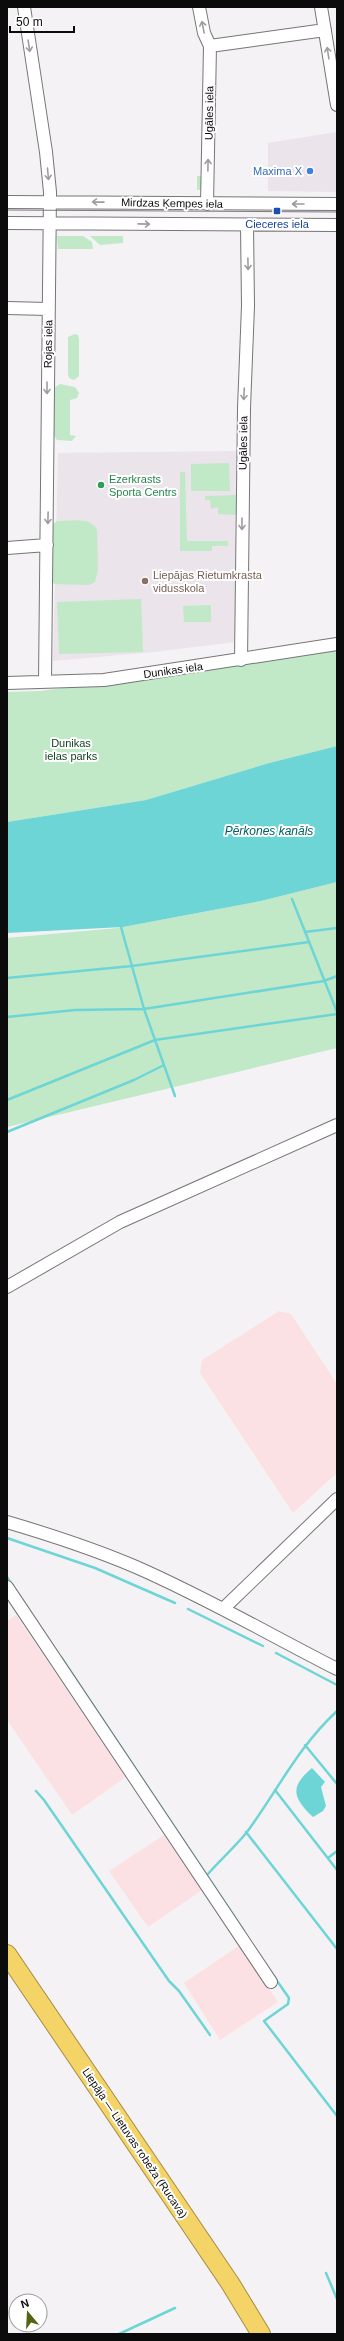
<svg xmlns="http://www.w3.org/2000/svg" width="344" height="2341" viewBox="0 0 344 2341" font-family="Arial,sans-serif">
<rect width="100%" height="100%" fill="#f4f2f4"/>
<path fill="#ebe4eb" d="M336,132L337,192L268,191V143Z
M236,451L235,642L154,652L53,661L58,453Z"/>
<path fill="#fce1e4" d="M279,1311L291,1314L337,1384V1473L293,1513L200,1373L202,1360Z
M16,1615L126,1777L72,1815L7,1720V1621Z
M164,1835L202,1890L148,1927L109,1871Z
M240,1945L278,2002L220,2040L184,1983Z"/>
<path fill="#c1e8c7" d="M197,176H202L204,190H197Z
M57,236H83L92,242L93,249H58Z
M90,236H123V243L100,245Z
M75,334L78,335L79,340V376L74,380L69,378L68,374V337Z
M60,384L75,387L79,393L77,398L70,400V435L76,436L72,441L57,440L52,433L54,388Z
M229,463L230,491H191V464Z
M180,472H185L187,541H228V546H212V551H180Z
M237,495V515L218,514V507L211,509L210,500H205V496Z
M57,521C70,521 91,516 97,530L98,570L95,582L89,585L55,584L51,582L52,525Z
M141,599L143,652L59,654L57,602Z
M211,605V622H184L183,606Z
M337,650V746L269,763L146,800L7,822V692L41,691Z
M337,882V1048L7,1127V938L118,928L261,901Z"/>
<path fill="#6ed5d7" d="M337,746V882L261,901L123,927L7,933V822L146,800L269,763Z
M312,1768L325,1782L321,1787L326,1806L323,1811L313,1817C293,1798 289,1787 312,1768Z"/>
<g fill="none" stroke-linecap="round" stroke-linejoin="round">
<path stroke="#6ed5d7" stroke-width="2.5" d="M292,899L337,1012
M121,927L144,1009L175,1096
M305,932L337,928
M7,978L132,966L309,942
M7,1017L75,1010L144,1009L324,981L337,976
M7,1100L155,1040L337,1014
M7,1132L134,1080L164,1065
M7,1538L95,1568L175,1603
M7,1577L12,1585
M188,1609L263,1646
M276,1653L337,1685
M61,1657L244,1931
M305,1745L337,1784
M275,1790L337,1870
M36,1791L44,1800L169,1981L179,1991L210,2035
M246,1832L337,1949
M328,1858L337,1851
M207,1875C220,1860 235,1847 247,1832C277,1791 299,1746 337,1711
M275,1978L289,1998L288,2004L264,2021L337,2116
M326,2273L337,2299
M119,2334L175,2308"/>
<g stroke="#777577" stroke-width="14">
<path id="minor" d="M24,7L46,152L50,192L45,682
M199,7L204,33L210,46L207,204
M321,7L337,105
M210,46L325,30
M7,202L337,204
M7,223L337,225
M7,308L48,309
M7,548L47,545
M241,660L244,408L248,306L247,225
M7,683L104,680L337,644
M7,1287L120,1222L337,1125
M7,1522C51,1535 94,1549 136,1567C205,1597 270,1635 337,1669
M7,1587L271,1982
M224,1608L337,1499"/>
</g>
<g stroke="#a38e47" stroke-width="20">
<path id="highway" d="M7,1954L230,2283L261,2334"/>
</g>
<use href="#minor" stroke="#fff" stroke-width="12"/>
<use href="#highway" stroke="#f5d467" stroke-width="18"/>
<path stroke="#7c7a7c" stroke-width="1" d="M7,210L337,212"/>
</g>
<defs><path id="oneway-shaft" d="M-6 0H5M1.5-3L5.5 0L1.5 3" fill="none" stroke-width="1.6" stroke-linecap="round" stroke-linejoin="round"/></defs>
<g stroke="#9e9d9e">
<use href="#oneway-shaft" transform="translate(203 27) rotate(-101)"/>
<use href="#oneway-shaft" transform="translate(29 46) rotate(81)"/>
<use href="#oneway-shaft" transform="translate(328 53) rotate(-99)"/>
<use href="#oneway-shaft" transform="translate(208 165) rotate(-89)"/>
<use href="#oneway-shaft" transform="translate(48 174) rotate(85)"/>
<use href="#oneway-shaft" transform="translate(98 202) rotate(-179)"/>
<use href="#oneway-shaft" transform="translate(298 204) rotate(-180)"/>
<use href="#oneway-shaft" transform="translate(144 224) rotate(1)"/>
<use href="#oneway-shaft" transform="translate(248 264) rotate(89)"/>
<use href="#oneway-shaft" transform="translate(47 388) rotate(90)"/>
<use href="#oneway-shaft" transform="translate(244 394) rotate(93)"/>
<use href="#oneway-shaft" transform="translate(48 518) rotate(91)"/>
<use href="#oneway-shaft" transform="translate(242 524) rotate(90)"/>
</g>
<circle fill="#3f7fe0" stroke="#fff" stroke-width="1.5" cx="310" cy="171" r="4"/>
<rect fill="#1a4fb4" stroke="#fff" stroke-width="1.5" x="273" y="207" width="8" height="8" rx="2"/>
<circle fill="#2e9e5b" stroke="#fff" stroke-width="1.5" cx="101" cy="485" r="4"/>
<circle fill="#8d6e63" stroke="#fff" stroke-width="1.5" cx="145" cy="581" r="4"/>
<g text-anchor="middle" dominant-baseline="central" stroke-width="4" stroke-linejoin="round" paint-order="stroke">
<g font-size="11" fill="#0c0b0c" stroke="#fff">
<text transform="translate(209 113) rotate(-89)">Ugāles iela</text>
<text transform="translate(172 203) rotate(1)">Mirdzas Ķempes iela</text>
<text transform="translate(48 344) rotate(-89)">Rojas iela</text>
<text transform="translate(243 443) rotate(-89)">Ugāles iela</text>
<text transform="translate(173 670) rotate(-8)">Dunikas iela</text>
<text transform="translate(135 2143) rotate(56)">Liepāja — Lietuvas robeža (Rucava)</text>
</g>
<g font-size="11" fill="#366cbe" stroke="#fff" text-anchor="end">
<text x="302" y="171">Maxima X</text>
</g>
<g font-size="11" fill="#164399" stroke="#fff">
<text x="277" y="224">Cieceres iela</text>
</g>
<g font-size="11" fill="#27864d" stroke="#fff" text-anchor="start">
<text x="109" y="479">Ezerkrasts<tspan x="109" dy="13">Sporta Centrs</tspan></text>
</g>
<g font-size="11" fill="#785e54" stroke="#fff" text-anchor="start">
<text x="153" y="575">Liepājas Rietumkrasta<tspan x="153" dy="13">vidusskola</tspan></text>
</g>
<g font-size="11" fill="#164221" stroke="#fff">
<text x="71" y="743">Dunikas<tspan x="71" dy="13">ielas parks</tspan></text>
</g>
<g font-size="12" font-style="italic" fill="#016062" stroke="#fff">
<text x="269" y="831">Pērkones kanāls</text>
</g>
</g>
<rect width="344" height="2341" fill="none" stroke="#0c0b0c" stroke-width="16"/>
<g transform="translate(28 2313) rotate(342)"><circle r="19" fill="#ffffff" stroke="#9e9d9e"/>
<path d="M0-3L7 15L0 10L-7 15Z" fill="#526612"/>
<text y="-6" font-size="11" font-weight="bold" text-anchor="middle" fill="#0c0b0c">N</text>
</g>
<path d="M10 26v6h64v-6" fill="none" stroke="#0c0b0c" stroke-width="2"/>
<text x="16" y="26" font-size="12" fill="#0c0b0c" stroke="#ffffff" stroke-width="3" paint-order="stroke">50 m</text>
</svg>
